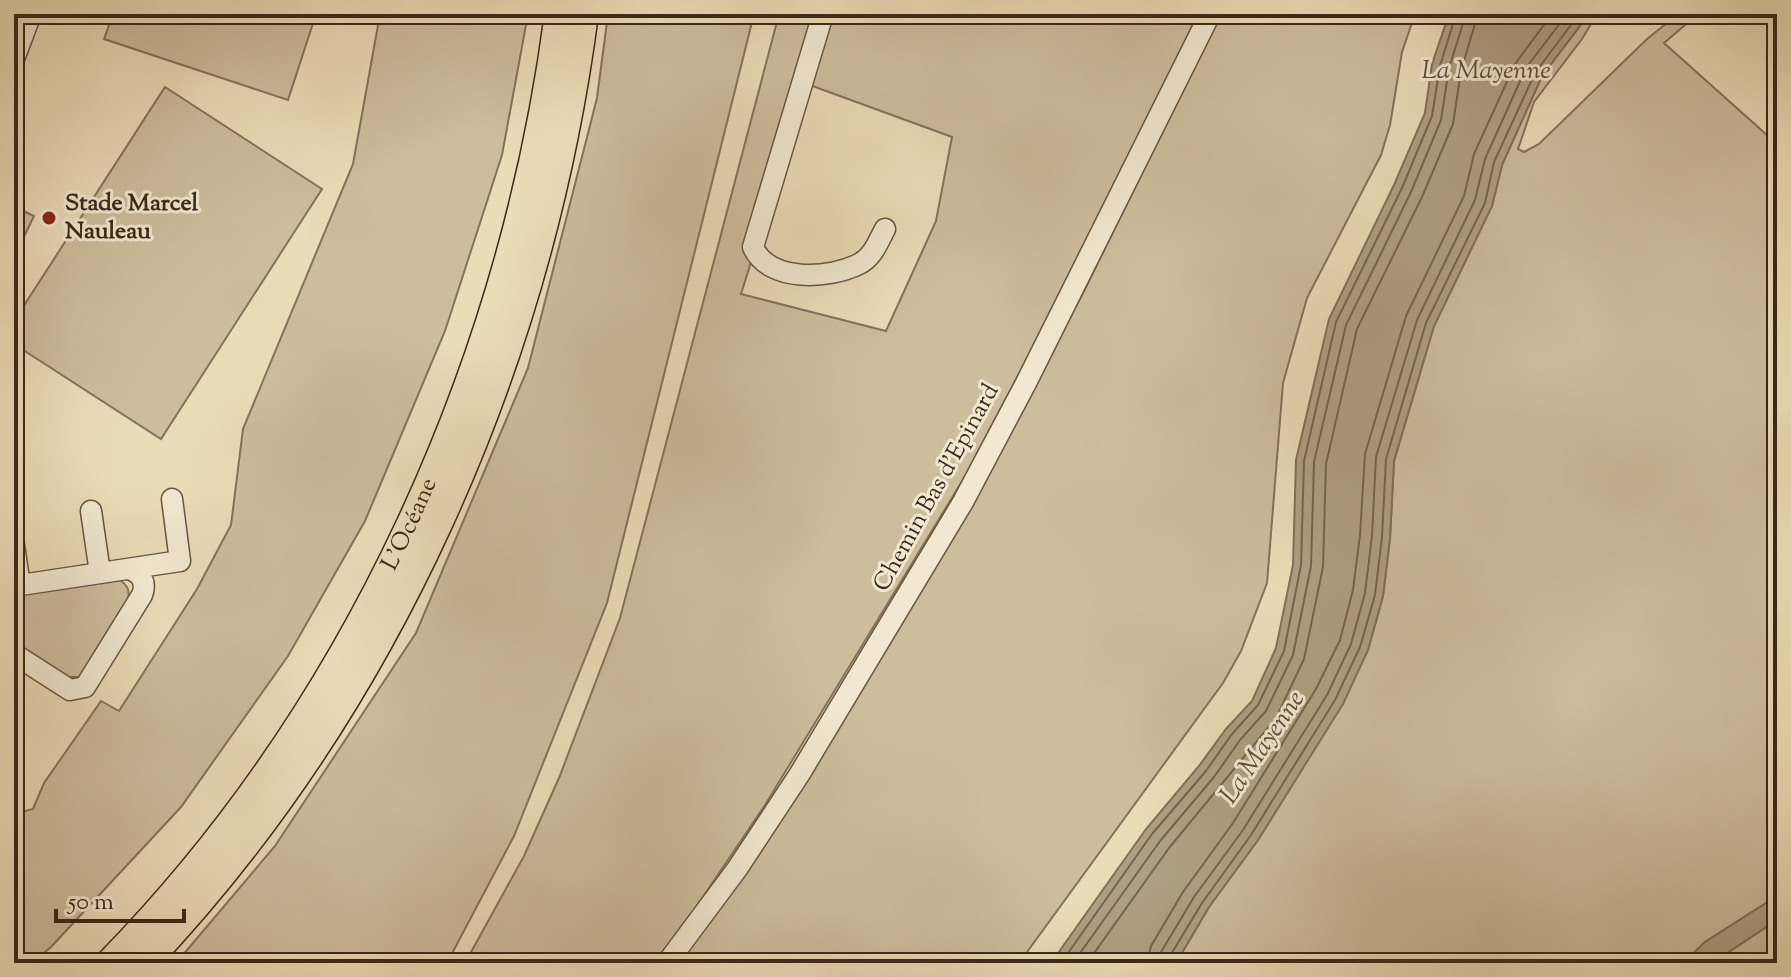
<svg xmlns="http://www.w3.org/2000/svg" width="1791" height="977" viewBox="0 0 1791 977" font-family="'Sorts Mill Goudy',serif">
<rect width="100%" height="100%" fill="#ebdcb8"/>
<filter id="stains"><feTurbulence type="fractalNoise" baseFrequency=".0025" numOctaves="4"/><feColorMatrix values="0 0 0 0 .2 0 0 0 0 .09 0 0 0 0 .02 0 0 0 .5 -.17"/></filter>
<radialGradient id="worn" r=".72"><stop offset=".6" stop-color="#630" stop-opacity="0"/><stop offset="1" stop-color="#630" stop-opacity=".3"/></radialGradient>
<path fill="#cdbd9d" stroke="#84725a" stroke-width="2" fill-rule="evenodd" d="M113,14H316L288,100L104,39Z
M380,14H528L502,155L445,331L365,521L288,656L181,807L51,947L32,963H14V814L33,809L44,783L101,701L119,711L197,589L231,525L243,429L353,164Z
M608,14H754L607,603L514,836L447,963H176L275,846L416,633L528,368L597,98Z
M779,14H1198L1137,142L978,455L765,805L688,919L654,963H465L524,856L559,778L620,618ZM807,84L952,137L936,221L886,331L741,294Z
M1220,14H1415L1402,52L1390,125L1381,155L1307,298L1283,383L1267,583L1241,651L1223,683L1019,963H674L794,794L959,528L1083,293Z
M1589,14H1597L1582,39L1534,102L1518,149L1524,152L1539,144L1647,39L1678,14H1698L1664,43L1777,144V896L1705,942L1683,963H1176L1209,907L1258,840L1342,704L1368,650L1383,596L1390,538L1394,461L1434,326L1492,206L1502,165L1542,76Z
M165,87L322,189L161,439L14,344V321Z
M17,208L34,216L19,247L14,244V214Z
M118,579C128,585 130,590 128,601L80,677H63L14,645V593Z
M1777,920V963H1712Z"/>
<path fill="#af9f82" stroke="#816f58" stroke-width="2" d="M1449,14H1589L1542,76L1502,165L1492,206L1434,326L1394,461L1390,538L1383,596L1368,650L1343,704L1258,840L1209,907L1176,963H1051L1146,829L1199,766L1226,729L1252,701L1276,648L1293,565L1296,460L1329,319L1394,185L1425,113L1432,64Z
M1777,896V920L1712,963H1683L1705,942Z"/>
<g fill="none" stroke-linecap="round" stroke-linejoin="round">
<path stroke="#75644d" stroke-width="2" d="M1061,963L1152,834L1206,771L1232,734L1258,705L1284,651L1301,565L1304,461L1336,322L1402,188L1432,116L1440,66L1456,14
M1073,963L1160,841L1214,777L1240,740L1266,711L1293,655L1311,566L1314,462L1346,325L1411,192L1441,120L1449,68L1466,14
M1087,963L1169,848L1276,718L1304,659L1323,567L1326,464L1357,329L1422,197L1453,124L1461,71L1478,14
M1147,963L1151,946L1183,892L1233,823L1316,689L1340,640L1353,590L1360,535L1365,454L1406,316L1464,196L1474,154L1515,64L1552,14
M1159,963L1161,952L1194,897L1243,830L1327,695L1351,644L1365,593L1372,536L1376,457L1417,320L1475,200L1485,159L1526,68L1567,14
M1169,963L1170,956L1202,903L1251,835L1335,700L1360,647L1375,595L1382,537L1386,459L1426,323L1485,203L1494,162L1535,73L1579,14"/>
<g stroke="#675540" stroke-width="23">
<path id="minor" d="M823,14L753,247C769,283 829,279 859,264C873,257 878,242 885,229
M14,59L31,14
M91,511L100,573
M14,545L20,586
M14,586L180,561L172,499
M14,654L70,690L85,687L142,595C147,582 141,573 129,569
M667,963L737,869L799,775L963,502L1027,381L1210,14"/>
</g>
<g stroke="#3b2818" stroke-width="31">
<g id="highway">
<path id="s1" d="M110,963C359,708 513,365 559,14"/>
<path d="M144,963C388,705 538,364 584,14"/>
</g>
</g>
<use href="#minor" stroke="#f2e8d1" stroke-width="20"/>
<use href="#highway" stroke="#ebdcb8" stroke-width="28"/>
</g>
<circle fill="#8f2418" stroke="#f2e8d1" stroke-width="3" cx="49" cy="218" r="8"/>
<g text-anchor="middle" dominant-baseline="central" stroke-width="6" stroke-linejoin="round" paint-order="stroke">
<g font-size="24" font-weight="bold" fill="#3b2818" stroke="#f2e8d1" text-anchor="start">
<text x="65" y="204">Stade Marcel<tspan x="65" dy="28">Nauleau</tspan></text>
</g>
<g font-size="24" fill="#3b2818" stroke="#f2e8d1">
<text transform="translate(937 488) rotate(-61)">Chemin Bas d'Epinard</text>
<text stroke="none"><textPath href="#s1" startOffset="534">L’Océane</textPath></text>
</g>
<g font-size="26" font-style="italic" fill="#5e4c38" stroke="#f2e8d1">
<text x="1486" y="71">La Mayenne</text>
<text transform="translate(1263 748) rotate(-56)">La Mayenne</text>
</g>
</g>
<rect width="1791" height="977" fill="none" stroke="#ebdcb8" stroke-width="48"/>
<rect x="16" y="16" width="1759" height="945" fill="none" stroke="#3b2818" stroke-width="4"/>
<rect x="24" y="24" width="1743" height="929" fill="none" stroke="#3b2818" stroke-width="2"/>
<path d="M56 909v12h128v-12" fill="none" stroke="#3b2818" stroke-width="4"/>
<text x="68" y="909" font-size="24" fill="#3b2818" stroke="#f2e8d1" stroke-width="6" paint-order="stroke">50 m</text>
<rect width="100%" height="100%" filter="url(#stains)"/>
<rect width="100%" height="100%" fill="url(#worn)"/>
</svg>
